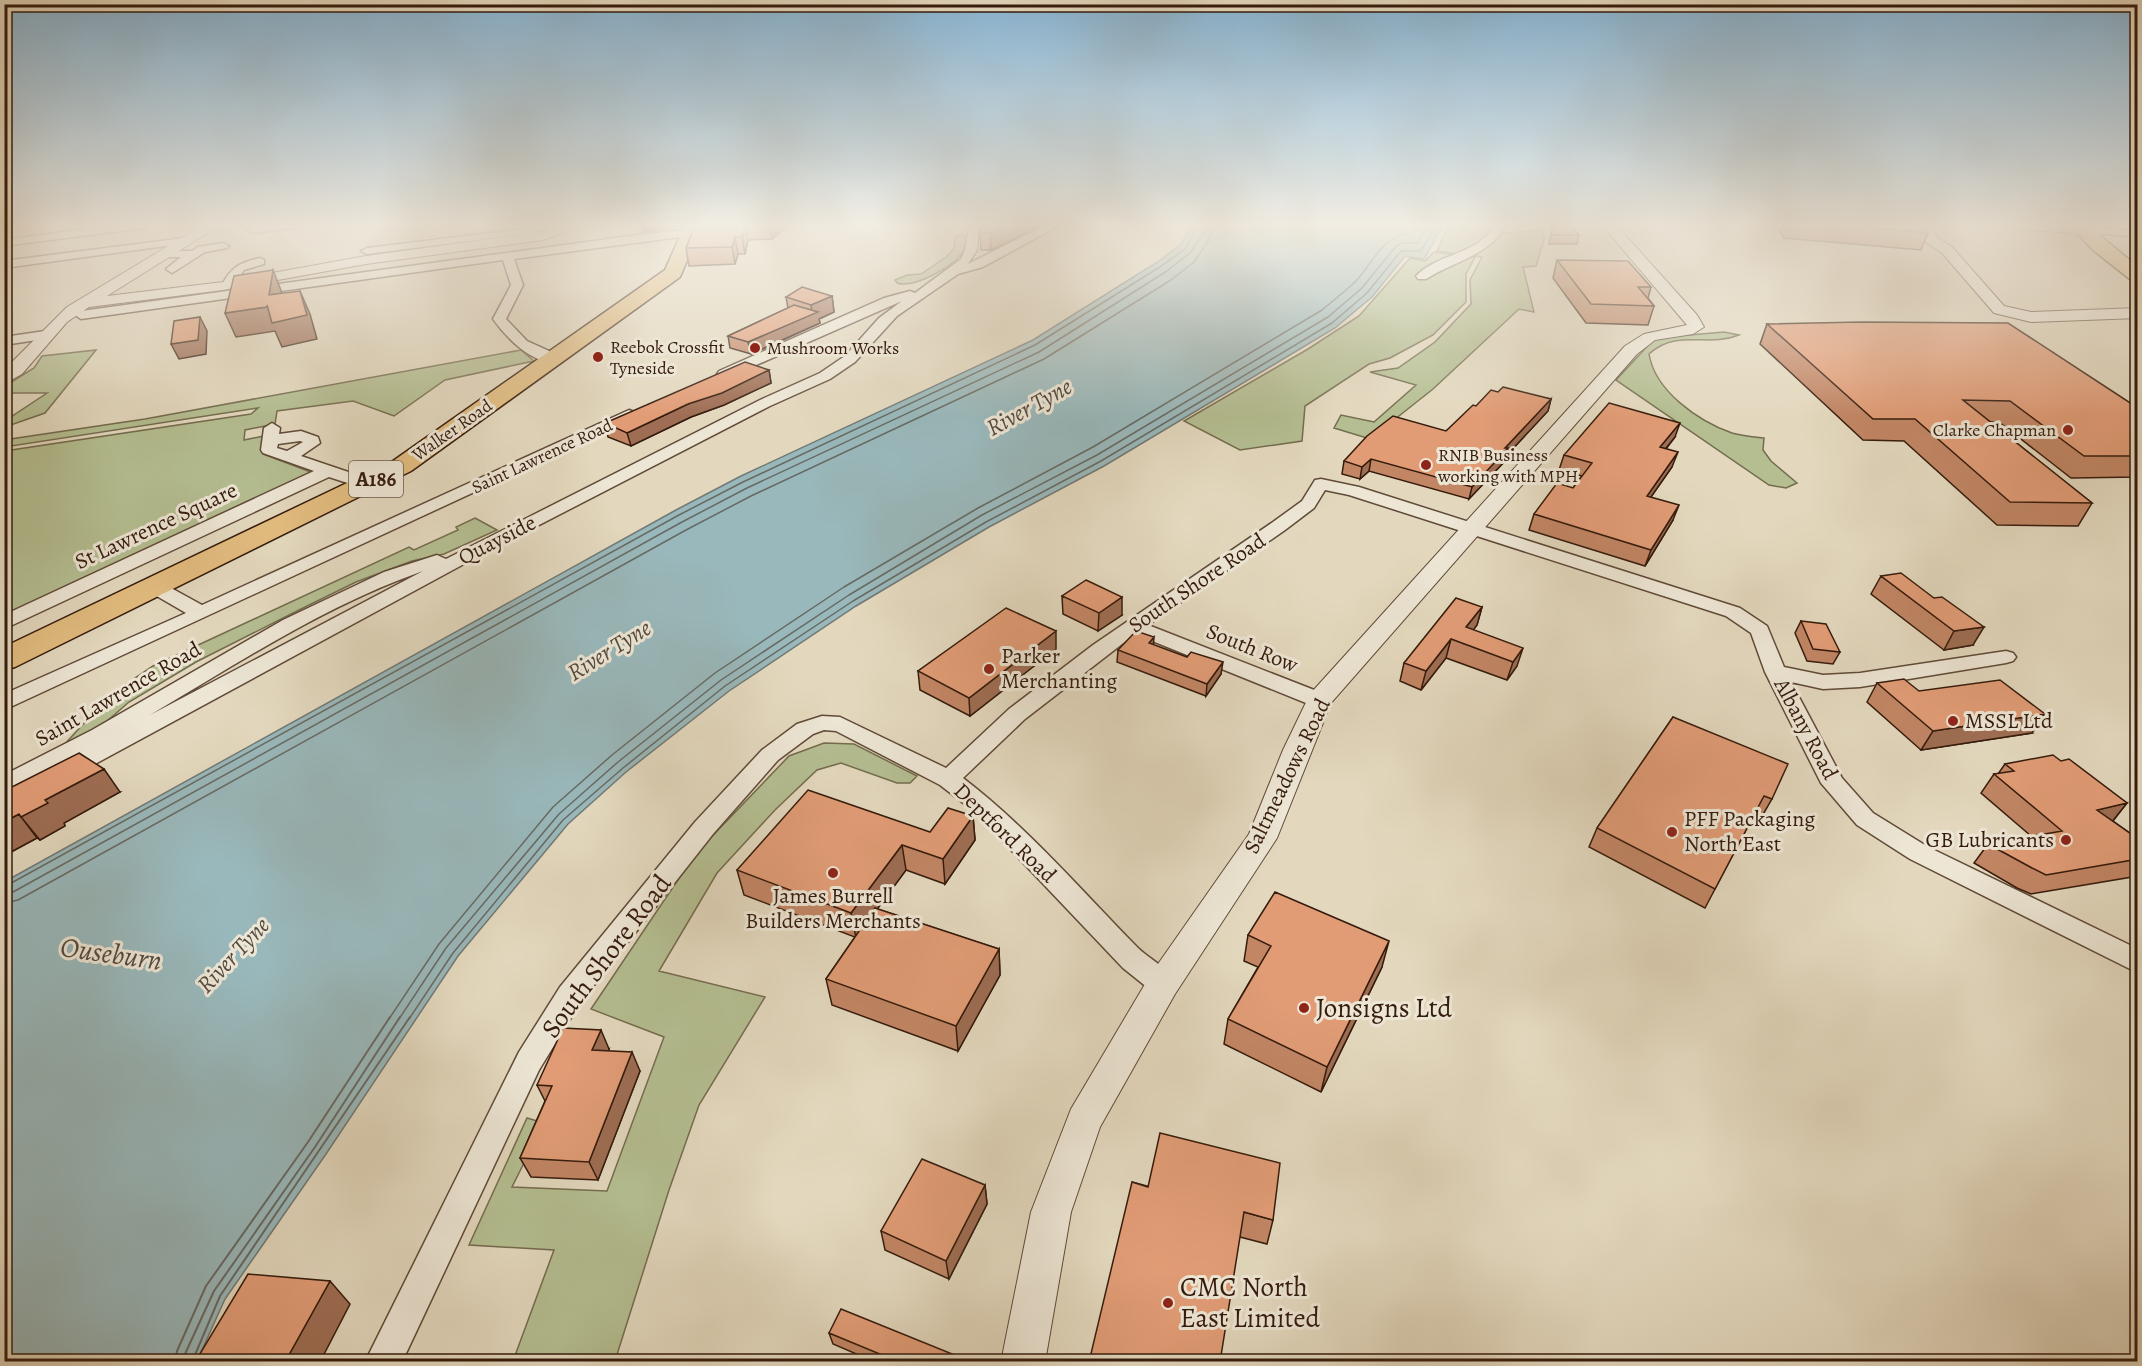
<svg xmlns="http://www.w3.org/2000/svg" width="2142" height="1366" viewBox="0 0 2142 1366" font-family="Alegreya,serif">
<rect width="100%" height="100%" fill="#e3d8be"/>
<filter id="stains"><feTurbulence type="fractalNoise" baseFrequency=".00333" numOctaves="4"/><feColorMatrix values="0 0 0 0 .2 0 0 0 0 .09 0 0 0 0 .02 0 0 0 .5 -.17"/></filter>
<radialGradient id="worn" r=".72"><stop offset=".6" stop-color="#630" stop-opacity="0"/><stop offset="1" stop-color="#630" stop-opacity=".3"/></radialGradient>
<path fill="#b4be91" stroke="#746c4e" stroke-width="1.5" d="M1449,225H1491V236L1458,254L1437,251Z
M1543,230L1544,240L1536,266L1523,267L1534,312L1519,309L1433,389L1370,439L1334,428L1341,415L1374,422L1416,385L1370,372L1398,368L1435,342L1471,304L1470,280L1482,257L1470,255L1505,233Z
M959,235L967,236C966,240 966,246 964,250C956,266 913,289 897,283L895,280L907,275L921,274L946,257L954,249L955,237Z
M1434,252L1475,257L1466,274V302L1433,335L1390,358L1369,364L1305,406L1302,441L1240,450L1184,421L1308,349L1359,316L1410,258L1425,261Z
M1724,332L1739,335C1707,348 1678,328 1649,354C1655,391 1698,421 1732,433C1742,436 1754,437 1764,438L1763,450L1771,461L1797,483L1786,488L1769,485L1616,380L1655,338Z
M96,350L45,413L5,427V421L47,393H5V386L34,368L42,356Z
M521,350L534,361L445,380L394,416L353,401L277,411L275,424L245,430L244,440L264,436L263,454L316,474L5,619V451L251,414L258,408L5,447L4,440L145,419Z
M475,518L497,530L444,554L412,561L356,582L299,610L196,662L129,702L99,728L62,747L111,694L153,666L409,547L414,550L458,530L456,527Z
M824,743L854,744L917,776L910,783H897L841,763L817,770L775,810L717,873L659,971L765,997L699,1105L669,1190L615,1361H513L554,1250L469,1245L527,1118L544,1123L512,1187L607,1191L664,1037L591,1009L696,853L789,756Z"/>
<path fill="#99b8bb" stroke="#717975" stroke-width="1.5" d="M1192,225H1443L1424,259L1405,256L1372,297L1335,328L1104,466L989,527L856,606L729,691L626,772L568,824L458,956L326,1154L225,1299L197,1361H5L4,882L676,510L741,476L1033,340L1159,261L1181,244Z"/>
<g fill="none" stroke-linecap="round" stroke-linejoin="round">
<path stroke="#676a64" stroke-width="1.5" d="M4,887L679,515L743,482L1035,345L1163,265L1186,248L1197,225
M4,894L13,892L682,522L747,488L1039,352L1167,271L1191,252L1203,234L1204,225
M4,903L18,900L686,530L751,496L1044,359L1171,280L1194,262L1210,238L1213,225
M389,1019L439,944L553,807L612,755L715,673L844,587L978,508L1093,447L1322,310C1333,301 1344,292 1354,283C1374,263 1381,235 1412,233L1417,225
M399,1019L446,948L559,814L618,762L721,680L849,595L982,515L1097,455L1328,317L1362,288L1396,246L1403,243H1417L1427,225
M409,1019L453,953L563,820L623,768L725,686L853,601L986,522L1101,461L1332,323L1367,293L1401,251H1421L1436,225"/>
<path stroke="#676a64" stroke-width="2" d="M175,1362L177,1351L206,1286L308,1142L390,1017
M184,1362L185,1354L214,1291L315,1147L400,1017
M192,1362L220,1296L410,1017"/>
<g stroke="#604a38" stroke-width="3">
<path id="minor" d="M4,225H15L4,229Z
M115,225H148L143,228L4,246V240Z
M264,225H298L293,228L253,233L247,230Z
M969,225H979L977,250L968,264L1046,225H1060L983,267L958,274L897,316L855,362L830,379L770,406L475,558L71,777L63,779L55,777L52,769L4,793V775L92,730L283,620L384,572L437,555L446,559L760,400L820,373L845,356L879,318L902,301L729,377L724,378L717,374L719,371L884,298L910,291L915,293L961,259L965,250ZM423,571L150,715C238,663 326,605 423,571Z
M1495,225H1506C1489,256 1454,261 1426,279H1418L1416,276C1438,253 1478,255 1495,225Z
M530,228L536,231L534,233L367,254L361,251L367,248Z
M2100,228L2138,231V237L2096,233L2094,231Z
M691,230L695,231V235L514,259L523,285L506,319L527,341L558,355L560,358L558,361C534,367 505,336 493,319L511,285L503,260L81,319L75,315L81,311L652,233Z
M184,238L188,239V243L4,268V261Z
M223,243L229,246L227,248L205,252L172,273L166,269L181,257H164L158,254L164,251H192L198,247Z
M260,258L264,260V264L244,270L232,288H224L222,285C231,267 241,262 260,258Z
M45,331L50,332L52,335L50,338L4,345V337Z
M629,410L634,412L637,415L634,418L4,710V694L186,613L148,591L146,587L148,583H162L202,605Z
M272,423L280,428L279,434L301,431L318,437L320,443L301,456L372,480L374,484L366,489L329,477L4,629V615L314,471L263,453L261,450L264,428ZM300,441L303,442L287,451L277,448L278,444Z
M1321,479L1359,487L1740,608L1767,626L1784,667L1823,675L1860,673L2006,651L2013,653L2016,657L2013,661L2006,663L1860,687L1823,689L1791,682L1842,778L1873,813L1928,847L2138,949V973L1910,859L1857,825L1821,783L1765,672L1751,633L1726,616L1349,495L1325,490L1314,508L1285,530L1148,625L1327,695L1330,700L1327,705L1319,707L1311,705L1135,634L1025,719L963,778C1027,827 1081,890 1137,947C1150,960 1169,968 1177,984L1173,992L1163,995L1153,992L1123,968L975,812L940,785L836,731L824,730L813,734L778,760L713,834L580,1003L539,1070L402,1362H365L519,1052L560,987L695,822L762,750L797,724L822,716L840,717L946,768L1009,709L1093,645L1273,522L1302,501L1315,480Z"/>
</g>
<g stroke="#604a38" stroke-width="2">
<path id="tertiary" d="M203,225H220L107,296L223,282L366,256L542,232L564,225H586L543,240L366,264L223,290L89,307L67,322L22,374L4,384V370L67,307Z
M1602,225H1616L1697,315L1704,327L1693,334L1655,340L1637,354L1331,703L1277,838L1175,994L1100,1127L1071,1212L1045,1362H1001L1031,1212L1071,1109L1151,974L1249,834L1283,750L1310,694L1625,346L1644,334L1687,325Z
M1916,225H1929L1937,237L1952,247L2004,306L2031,312L2138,308V318L2031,322L1994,313L1942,253L1927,243Z
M2008,225C2025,225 2097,222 2107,231L2100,235L2014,229Z"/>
</g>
<g stroke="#351b0c" stroke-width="3">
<path id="primary" d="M685,225H702L680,277L411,471L15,667L4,670V647L393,461L665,270Z"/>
</g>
<g stroke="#351b0c" stroke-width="3">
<path id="trunk" d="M2069,225H2087L2138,267V282L2131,280L2093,250Z"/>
</g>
<use href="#minor" fill="#ede6d5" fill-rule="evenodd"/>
<use href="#tertiary" fill="#ede6d5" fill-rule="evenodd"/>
<use href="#primary" fill="#e2bc7f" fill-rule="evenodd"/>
<use href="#trunk" fill="#e2bc7f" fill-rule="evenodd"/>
</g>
<path fill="#c28665" stroke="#351b0c" stroke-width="1.5" d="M695,225H789V228H784L772,239L748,240L745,254H738L735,264L689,266L686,248Z
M1043,225L991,250H981L980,233Z
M1553,225H1570L1579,235L1577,244H1549Z
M1776,225H1922L1928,233L1921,250L1784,238Z
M1557,260L1651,287L1648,298L1654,306L1648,325L1586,323L1553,278Z
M832,296L834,312L819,319L820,323L751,354L730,348L728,336L788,308L786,297Z
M1767,324L2138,408V477L2071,478L1999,422H1990L2092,503L2078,526L1997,525L1904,441L1863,440L1760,344Z
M769,370L771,383L724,405L691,417L631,446L608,437L605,423Z
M1498,392L1551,399L1548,411L1507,455L1505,461L1469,499L1369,471L1360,479L1342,474L1344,461L1446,431L1476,406Z
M1675,437L1666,449L1672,467L1651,497L1673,520L1645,566L1529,530L1534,514L1573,488L1582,476L1559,470L1564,455Z
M1881,576L1973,645L1944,650L1871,594Z
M1062,596L1122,615L1098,631L1063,614Z
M1482,607L1477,625L1473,630L1517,666L1507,680L1446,658L1421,690L1400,681L1404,663Z
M1801,621L1840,652L1833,664L1807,661L1795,633Z
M1153,645L1221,674L1206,696L1117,662L1118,650Z
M1056,649L970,716L920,690L918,671Z
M1877,683L1919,691L2032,733L1921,750L1867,702Z
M1673,717L1772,799L1761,818L1754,815L1705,908L1589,847L1597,828Z
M2061,761L2127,803L2113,821L2138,839V876L2031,894L2017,888L1974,863L1988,844L2031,836L1981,793L1994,774H1998L2005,764Z
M4,791L120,792L64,823L65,826L40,840L37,838L11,852L4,846Z
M973,816L975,840L945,884L906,870L877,909L999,949L1000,975L958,1051L832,1005L826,979L855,937L744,895L737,870L930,832Z
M1248,935L1382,967L1321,1092L1224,1044L1228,1019L1258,967L1244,961Z
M609,1049L608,1051L640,1071L598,1180L531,1177L520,1158L545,1101L537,1085Z
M1132,1182L1273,1220L1267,1244L1240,1237Z
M985,1185L987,1204L949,1279L885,1250L881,1231Z
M829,1333L958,1362H875L833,1344Z"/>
<path fill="#9e6d53" stroke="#351b0c" stroke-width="1.5" d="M641,225H684L643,232Z
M745,225H746L748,240L745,254L742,237Z
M769,225H783L784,228L772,239Z
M1006,225H1043L991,250L990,233Z
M735,237L738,254L735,264L732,247Z
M273,270L282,293L269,295Z
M300,291L310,314L317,339L282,347L275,331L236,337L225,313L267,307Z
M832,296L834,312L819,319L820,323L751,354L748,342L812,314L811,305Z
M200,317L207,331L206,354L179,359L171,344Z
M769,370L771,383L724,405L691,417L631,446L627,433L688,404Z
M1551,399L1548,411L1507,455L1505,461L1469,499L1472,487L1505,448Z
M1680,423L1675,437L1655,462L1660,447Z
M1678,452L1672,467L1641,511L1647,496Z
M1371,459L1369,471L1360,479L1362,467Z
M1679,505L1673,520L1645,566L1651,550Z
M1122,597V615L1098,631L1099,613Z
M1482,607L1477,625L1463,644L1466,627Z
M1984,627L1973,645L1944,650L1954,631Z
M1056,631V649L970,716L969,698Z
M1154,637L1153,650L1149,643Z
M1451,639L1446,658L1421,690L1426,671Z
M1523,648L1517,666L1507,680L1513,662Z
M1223,662L1221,674L1206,696L1207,684Z
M2045,714L2032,733L1921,750L1933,731Z
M104,769L120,792L64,823L65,826L40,840L21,817L45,800Z
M2127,803L2111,823L2097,810Z
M19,814L37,838L11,852L4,844V822Z
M973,816L975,840L945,884L943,859Z
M902,845L906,870L856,938L851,913Z
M1389,941L1382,967L1321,1092L1327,1067Z
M999,949L1000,975L958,1051L956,1026Z
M601,1030L609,1049L600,1069L592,1050Z
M632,1052L640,1071L598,1180L589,1162Z
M985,1185L987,1204L949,1279L946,1261Z
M330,1281L350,1304L320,1362H285Z"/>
<path fill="#e19c76" stroke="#351b0c" stroke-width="1.5" d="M695,225H745L742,237H735L732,247L686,248Z
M981,225H1006L990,233H980Z
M1553,225H1570L1579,235H1551Z
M1845,225H1922L1928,233Z
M1557,260L1628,261L1651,287H1638L1654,306L1591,304Z
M273,270L269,295L300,291L307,315L272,323L267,305V307L225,313L234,276Z
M802,287L832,296L811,305L786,297Z
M794,305L818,312L748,342L728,336Z
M200,317L198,340L171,344L174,321Z
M1861,322L2008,323L2138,408V456H2084L2010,401L1963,400L2092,503L2010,502L1915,419H1873L1767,324Z
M745,362L769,370L722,393L688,404L627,433L605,423Z
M1503,387L1551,399L1505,448H1508L1472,487L1371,459L1362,467L1344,461L1367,436L1393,416L1446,431L1473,405L1476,406L1491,390L1498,392Z
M1609,403L1680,423L1660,447L1678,452L1647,496L1679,505L1651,550L1534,514L1557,483L1573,488L1592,463L1564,455Z
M1901,573L1934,598L1942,597L1984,627L1954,631L1881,576Z
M1086,580L1122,597L1099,613L1062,596Z
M1456,598L1482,607L1466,627L1523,648L1513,662L1451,639L1426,671L1404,663Z
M1006,608L1056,631L969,698L918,671Z
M1801,621L1826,624L1840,652L1813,649Z
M1136,631L1154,637L1149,643L1187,657L1191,652L1223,662L1207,684L1118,650Z
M1904,679L1919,691L2000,680L2045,714L1933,731L1877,683Z
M1673,717L1788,764L1772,799L1764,796L1715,889L1597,828Z
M79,753L104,769L45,800L48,803L21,817L19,814L4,822V791Z
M2053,755L2061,761L2069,759L2127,803L2097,810L2138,839V859L2046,875L2032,868L1988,844L2062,831L1994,774L2014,771L2005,764Z
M808,790L930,832L948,808L973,816L943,859L902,845L851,913L737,870Z
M1275,892L1389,941L1327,1067L1228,1019L1271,946L1248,935Z
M875,908L999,949L956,1026L826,979Z
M563,1028L601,1030L592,1050L632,1052L589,1162L520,1158L552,1086L537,1085Z
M1160,1133L1280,1163L1273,1220L1244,1212L1220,1362H1089L1132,1182L1148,1187Z
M922,1159L985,1185L946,1261L881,1231Z
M248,1274L330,1281L285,1362H195Z
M841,1309L957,1356L955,1362H899L829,1333Z"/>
<linearGradient id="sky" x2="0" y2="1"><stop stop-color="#88b6d6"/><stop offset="0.54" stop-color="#f2ede2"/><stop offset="1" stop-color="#f2ede2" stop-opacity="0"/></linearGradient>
<rect width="2142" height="417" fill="url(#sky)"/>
<g fill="#8f2418" stroke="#ede6d5" stroke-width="2">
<circle cx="755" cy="348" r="6"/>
<circle cx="598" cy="357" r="6"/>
<circle cx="2068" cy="430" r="6"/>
<circle cx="1426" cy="465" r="6"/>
<circle cx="989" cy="669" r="6"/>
<circle cx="1953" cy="721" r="6"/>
<circle cx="1672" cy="832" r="6"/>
<circle cx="2066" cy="840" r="6"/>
<circle cx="833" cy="873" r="6"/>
<circle cx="1304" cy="1008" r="6"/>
<circle cx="1168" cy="1303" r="6"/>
</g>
<g text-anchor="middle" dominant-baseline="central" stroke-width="6" stroke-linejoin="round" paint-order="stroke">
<g font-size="18" fill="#351b0c" stroke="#ede6d5" text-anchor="start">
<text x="610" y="347">Reebok Crossfit<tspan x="610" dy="21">Tyneside</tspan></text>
<text x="767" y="348">Mushroom Works</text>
<text x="2056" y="430" text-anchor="end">Clarke Chapman</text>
<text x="1438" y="455">RNIB Business<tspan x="1438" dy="21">working with MPH</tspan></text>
</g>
<g font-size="18" fill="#351b0c" stroke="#ede6d5">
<text transform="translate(452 430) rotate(-35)">Walker Road</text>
<text transform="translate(542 456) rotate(-25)">Saint Lawrence Road</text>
</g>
<rect fill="#ede6d5" stroke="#6c5848" stroke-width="1.5" x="349" y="461" width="54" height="36" rx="4.5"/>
<g font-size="21" font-weight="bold" fill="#351b0c">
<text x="376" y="479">A186</text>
</g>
<g font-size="22" fill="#351b0c" stroke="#ede6d5">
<text transform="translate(156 526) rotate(-25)">St Lawrence Square</text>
<text transform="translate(497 540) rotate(-27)">Quayside</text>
<text transform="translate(1197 583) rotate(-34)">South Shore Road</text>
<text transform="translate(1252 648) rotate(22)">South Row</text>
<text transform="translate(118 694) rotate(-30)">Saint Lawrence Road</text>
<text transform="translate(1806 729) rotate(62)">Albany Road</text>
<text transform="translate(1287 776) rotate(-64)">Saltmeadows Road</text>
<text transform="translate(1005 833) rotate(44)">Deptford Road</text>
</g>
<g font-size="22" fill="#351b0c" stroke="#ede6d5" text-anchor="start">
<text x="1001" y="656">Parker<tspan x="1001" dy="25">Merchanting</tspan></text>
<text x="1965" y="721">MSSL Ltd</text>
<text x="1684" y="819">PFF Packaging<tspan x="1684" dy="25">North East</tspan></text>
<text x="2054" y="840" text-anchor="end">GB Lubricants</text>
<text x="833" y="896" text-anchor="middle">James Burrell<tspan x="833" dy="25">Builders Merchants</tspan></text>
</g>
<g font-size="24" font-style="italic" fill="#534a41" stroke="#ede6d5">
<text transform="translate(1029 407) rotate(-29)">River Tyne</text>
<text transform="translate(609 650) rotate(-32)">River Tyne</text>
<text transform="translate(233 955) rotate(-47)">River Tyne</text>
</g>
<g font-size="27" fill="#351b0c" stroke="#ede6d5">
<text transform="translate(606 956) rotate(-53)">South Shore Road</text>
</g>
<g font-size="27" fill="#351b0c" stroke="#ede6d5" text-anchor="start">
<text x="1316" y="1008">Jonsigns Ltd</text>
<text x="1180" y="1287">CMC North<tspan x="1180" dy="31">East Limited</tspan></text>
</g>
<g font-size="28" font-style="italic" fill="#534a41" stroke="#ede6d5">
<text transform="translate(111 954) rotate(8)">Ouseburn</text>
</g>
</g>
<rect width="2142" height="1366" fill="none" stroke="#e3d8be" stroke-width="24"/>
<rect x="6" y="6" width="2130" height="1354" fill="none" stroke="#351b0c" stroke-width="3"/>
<rect x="12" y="12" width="2118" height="1342" fill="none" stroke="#351b0c" stroke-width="1.5"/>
<rect width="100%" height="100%" filter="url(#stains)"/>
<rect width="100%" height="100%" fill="url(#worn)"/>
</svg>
